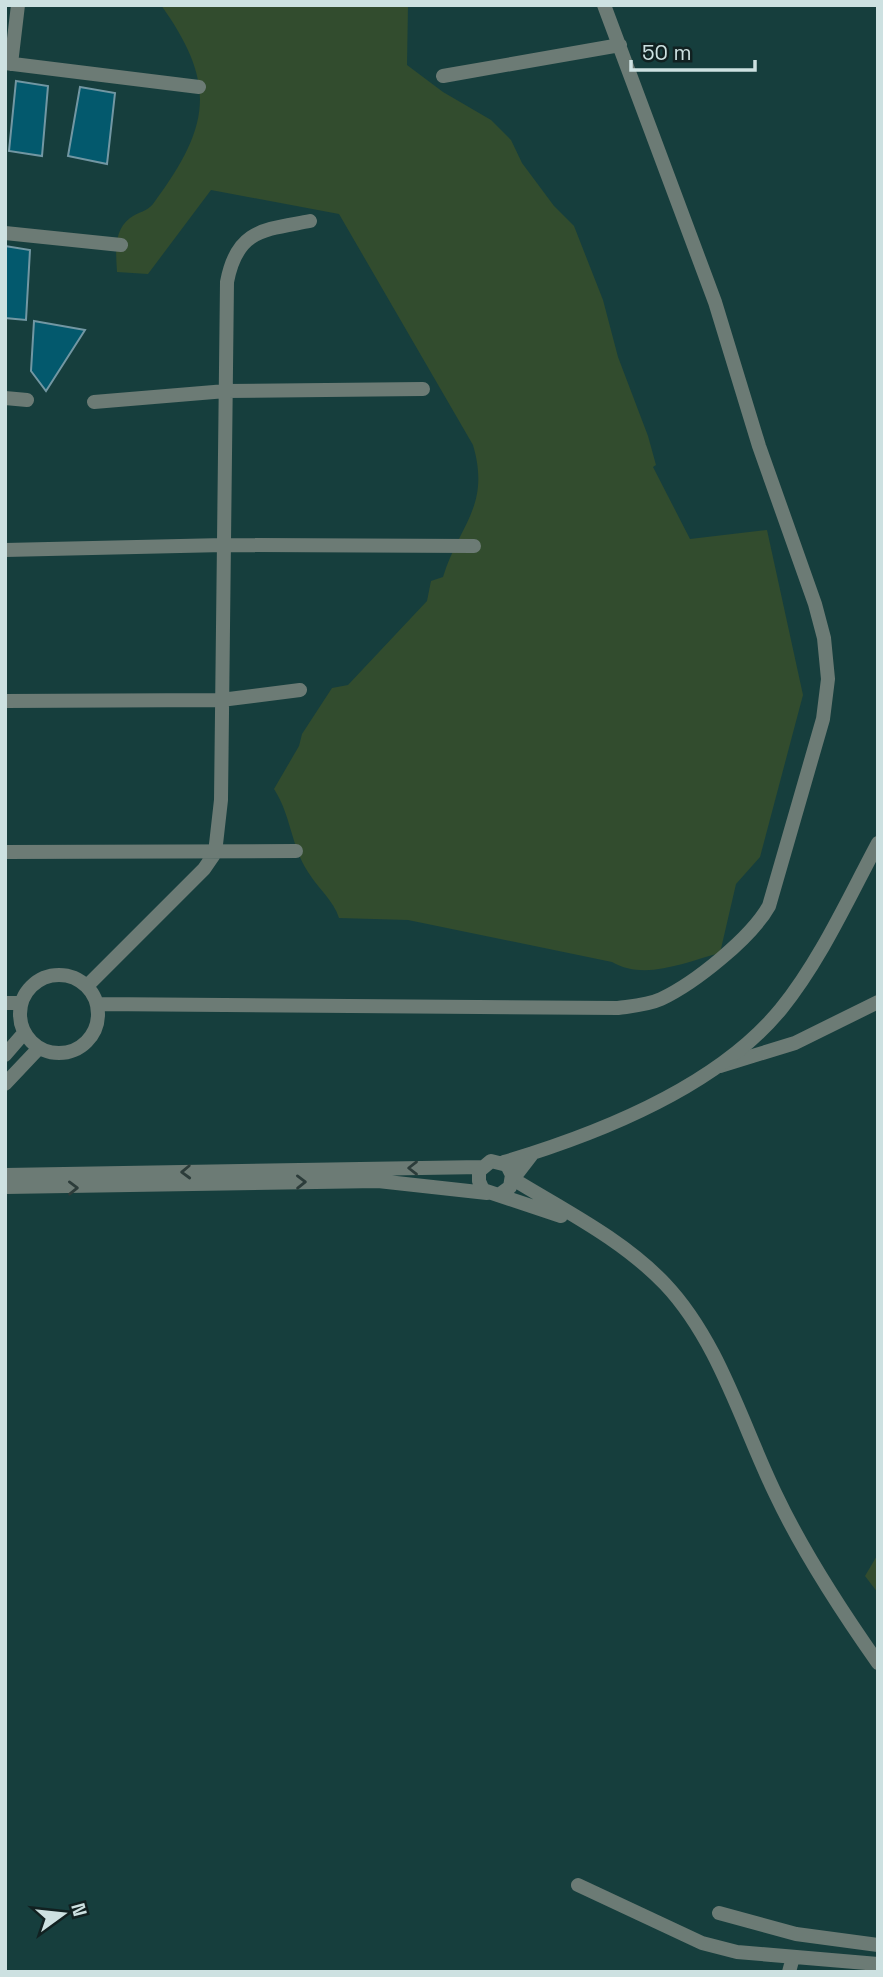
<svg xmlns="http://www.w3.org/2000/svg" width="883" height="1977" viewBox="0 0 883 1977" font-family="'Space Grotesk',sans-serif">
<rect width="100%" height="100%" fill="#163e3d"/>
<path fill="#324c2e" d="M161,5H408L407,65L443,92L491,120L511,140L522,163L554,206L574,226L603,300L618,357L648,436L656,465L653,467L690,539L767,530L803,695L760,857L736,884L720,953C685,962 645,981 612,962L408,920L339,918C334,901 317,887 308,872C291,846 291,815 274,789L299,746L302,734L332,688L348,685L427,601L431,581L443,577C459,525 491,506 473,445L339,214L211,190L148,274L117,272C116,253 113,231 130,218C138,212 148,211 153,204C210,127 218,85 161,5Z
M878,1554V1593L865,1576Z"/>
<path fill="#03596d" stroke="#7297a3" stroke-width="2" d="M16,81L48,86L42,156L9,151Z
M80,87L115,93L107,164L68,156Z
M5,246L30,250L26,320L5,318Z
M34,321L85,330L46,391L31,371Z"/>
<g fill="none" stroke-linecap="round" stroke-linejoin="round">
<path stroke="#6c7b75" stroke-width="14" d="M5,63L199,87
M11,64L18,5
M443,76L620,45
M5,233L121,245
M5,398L27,400
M94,402L226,391L423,389
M5,550L224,545L474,546
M5,701L221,700L300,690
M5,852L296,851
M20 1014a39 39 0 1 1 78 0a39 39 0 1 1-78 0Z
M87,986L204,869L215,853L221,800L227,282C237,229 264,230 310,221
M5,1003H21
M97,1004L618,1008C632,1006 648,1005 661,999C695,983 751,938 769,906L823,719L828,679L824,638L815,604L759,446L715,302L604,5
M5,1055L24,1033
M720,1066L795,1043L878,1002
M5,1084L39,1048
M578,1885L702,1943L737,1952L878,1964
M719,1913L796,1934L878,1945
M789,1972L793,1957"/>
<path stroke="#6c7b75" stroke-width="14" d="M533,1153L513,1179C565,1211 622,1239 665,1284C719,1341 742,1425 776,1495C804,1554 840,1609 878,1663
M504,1162C598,1134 717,1087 781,1009C820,961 848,899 878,843
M5,1175L482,1167
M5,1187L378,1181L487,1193
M499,1195L510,1187L512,1175L507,1165L491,1161L479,1171V1181L483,1190L561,1216"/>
</g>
<defs><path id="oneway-chevron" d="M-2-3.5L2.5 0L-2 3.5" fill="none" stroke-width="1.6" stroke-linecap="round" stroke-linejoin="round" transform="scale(1.75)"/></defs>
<g stroke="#2c3c3a">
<use href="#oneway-chevron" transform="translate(413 1168) rotate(-180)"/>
<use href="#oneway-chevron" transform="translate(186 1172) rotate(178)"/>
<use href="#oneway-chevron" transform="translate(301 1182) rotate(-1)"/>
<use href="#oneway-chevron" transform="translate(73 1188) rotate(-1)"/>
</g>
<rect width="883" height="1977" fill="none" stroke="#cde1e1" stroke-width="14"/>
<g transform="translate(63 1914) rotate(75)" stroke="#112121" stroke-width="5" paint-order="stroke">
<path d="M0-5L12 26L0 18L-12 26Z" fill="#cde1e1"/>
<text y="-10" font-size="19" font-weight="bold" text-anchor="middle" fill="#cde1e1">N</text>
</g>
<path d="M631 60v10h124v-10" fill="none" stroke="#cde1e1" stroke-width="3.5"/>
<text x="642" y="60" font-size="21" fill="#cde1e1" stroke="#112121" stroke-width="5" paint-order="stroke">50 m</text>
</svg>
